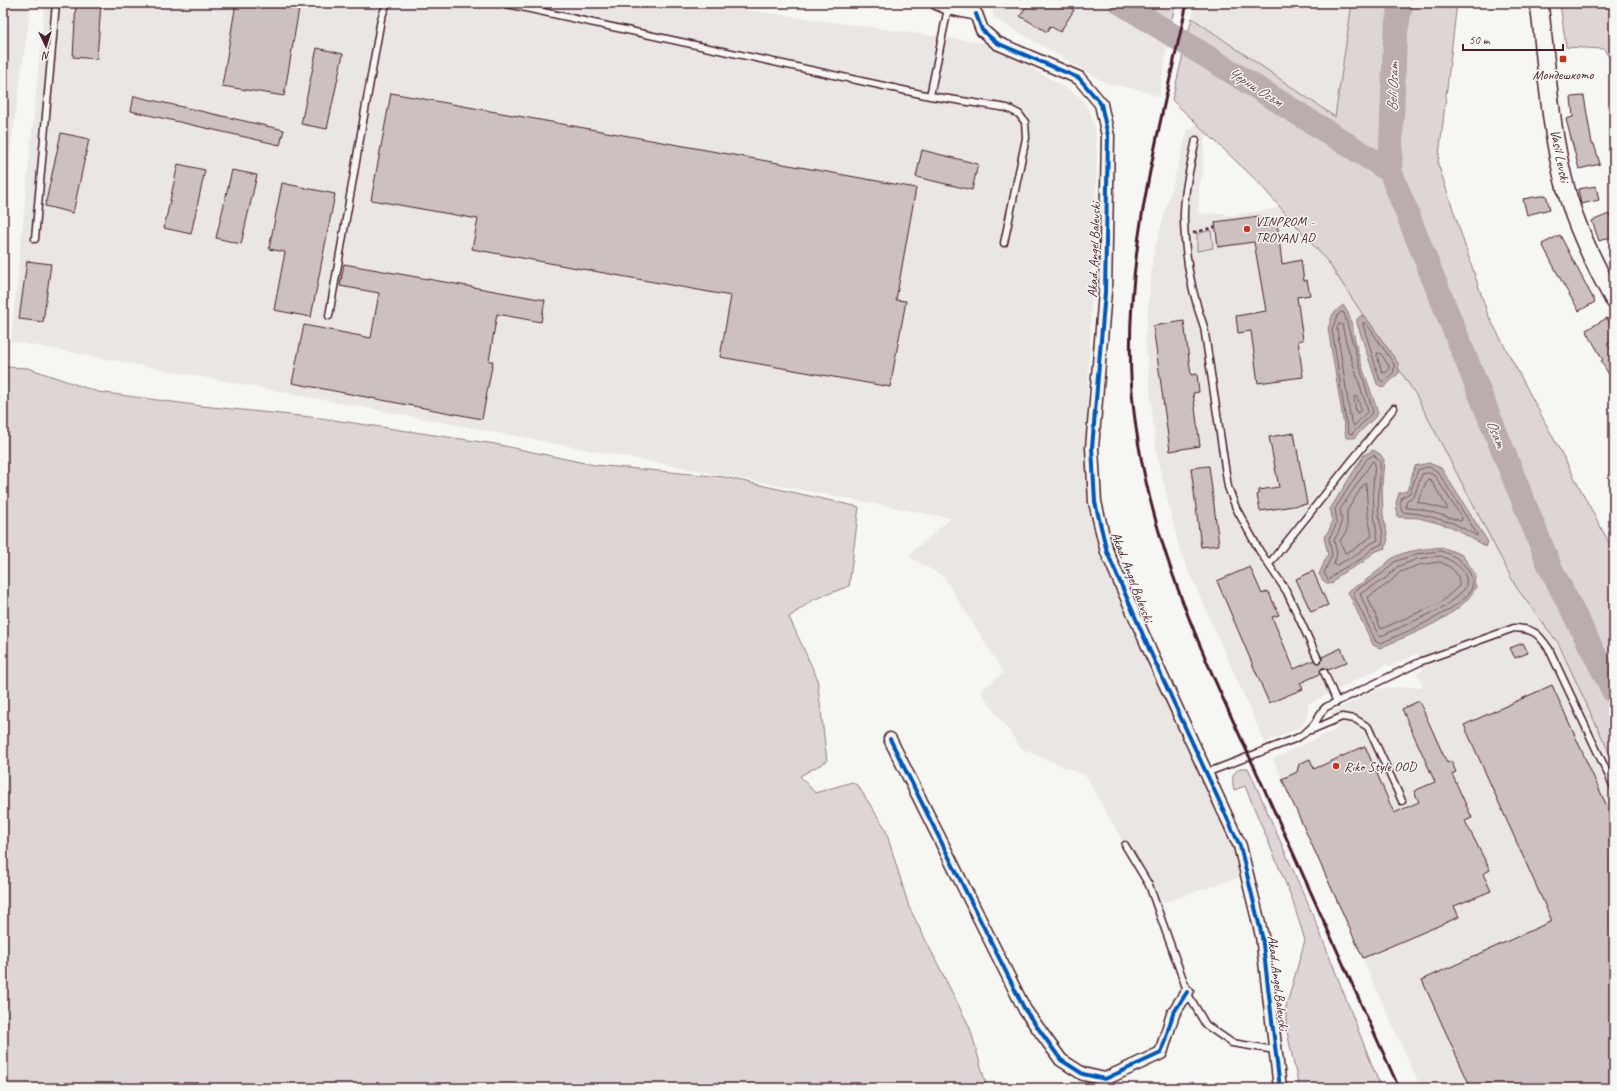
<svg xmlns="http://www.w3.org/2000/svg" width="1617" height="1091" viewBox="0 0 1617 1091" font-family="Caveat,sans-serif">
<rect width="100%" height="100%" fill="#f6f6f2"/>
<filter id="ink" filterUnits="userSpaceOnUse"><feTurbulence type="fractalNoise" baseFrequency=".025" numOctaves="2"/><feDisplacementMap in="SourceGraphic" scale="8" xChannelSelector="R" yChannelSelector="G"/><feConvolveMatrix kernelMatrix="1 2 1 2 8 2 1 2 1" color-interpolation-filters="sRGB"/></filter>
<g filter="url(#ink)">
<path fill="#e9e6e3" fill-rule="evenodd" d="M3,3H31L3,203Z
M45,3H695L991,44L1079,96L1089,110L1095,128L1097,159L1087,406V497L1129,624L1217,798L1245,875L1156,905L1125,845L1086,776L1022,749L980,691L1004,673L944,577L908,556L951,518L11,341Z
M991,3H1137L1170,26L1159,97L1140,90L1108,84L994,18Z
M1195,3H1352L1335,117L1192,18Z
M1199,116L1295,208L1400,352L1614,751V1088H1421L1273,759L1337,729L1331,713L1367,694L1381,688L1423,687L1417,673L1424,669L1418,653L1391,666L1386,665L1308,704L1307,716L1302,726L1265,743L1180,551L1156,452L1145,339L1153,256L1188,129L1193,130ZM1213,133L1284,205L1274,209L1227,216L1225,213L1198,214L1199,187L1203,173L1204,142L1206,134ZM1353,326L1355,340L1378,414L1354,438H1345L1328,328ZM1441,468L1487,542L1486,546L1452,527L1419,518L1398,517L1399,493L1407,491ZM1384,471L1382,485L1383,515L1388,539L1363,562L1339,575L1332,584L1322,567L1328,554L1333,518ZM1391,559L1472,596L1351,588L1364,582L1380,571Z"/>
<path fill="#ddd6d5" stroke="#947a80" d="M1137,3H1176L1170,26Z
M1352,3H1457L1438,164L1488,315L1614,552V763L1558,643L1516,587L1416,395L1328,262L1258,182L1172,100L1192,18L1335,117Z
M1560,3H1614V66L1604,49L1566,47Z
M1211,230L1213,248L1197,251V234Z
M3,367L28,368L98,392L202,406L320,418L495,444L594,465L724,477L859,507L849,586L813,600L789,617L817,678L827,761L800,776L815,793L852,782L858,786L885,828L909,907L970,1028L987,1088H3Z
M1240,768H1248L1315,920L1381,1088H1299L1286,1027V1007L1305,940L1291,896L1245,786L1234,790C1232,780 1231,774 1240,768Z"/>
<path fill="#bbadae" stroke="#8e747a" d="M1343,305C1351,315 1352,327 1355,340C1360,365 1371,389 1378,414L1354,438H1346L1328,328L1333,314Z
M1362,315L1368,320L1398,363L1399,373L1383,388L1377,384L1357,323V319Z
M1373,450L1380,454L1384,460L1382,485L1383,515L1388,539L1385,548L1374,552L1363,562L1339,575L1332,584C1324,583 1323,581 1319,574L1328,554L1324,537C1332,527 1334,521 1330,509L1364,455Z
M1429,463L1441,468L1488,542L1486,547L1452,527L1419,518L1398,517L1396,503L1399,493L1407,491L1415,466Z
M1442,547L1462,555L1476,575L1474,581L1476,587C1460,618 1410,634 1380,648L1373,645L1348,592C1353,586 1360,585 1366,580C1375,574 1382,567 1390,560C1402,550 1427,549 1442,547Z"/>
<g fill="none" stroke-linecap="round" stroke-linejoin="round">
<path stroke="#77585f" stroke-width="1" d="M1341,312L1344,313L1373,412L1352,434L1349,433L1346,422L1332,329L1337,317Z
M1363,323H1366L1394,364V372L1383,382L1380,380Z
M1339,324H1342L1346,342L1368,411L1354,426L1351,421L1337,329Z
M1378,353L1381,354L1389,366V370L1385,373L1382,372L1377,356Z
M1355,396L1357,397L1361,409L1358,413L1356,412L1354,398Z
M1374,455L1380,462C1381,480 1377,498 1379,516C1380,525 1385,535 1382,544L1372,549L1361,559L1337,572L1330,579L1328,580L1324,573L1332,555L1329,538C1336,526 1338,524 1335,509L1367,459Z
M1373,461L1375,464L1373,485L1374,515L1378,540L1368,545L1358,554L1335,566L1334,564L1337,554L1334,540C1341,529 1343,522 1340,510Z
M1429,467L1438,472L1477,534V536L1453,523L1420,514L1402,512L1400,503L1402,497L1410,493L1418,470Z
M1429,473L1435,476L1462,518L1461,521L1421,509L1406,508V501L1414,496L1422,474Z
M1428,479L1431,480L1447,507V510L1418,502Z
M1366,484L1368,516L1372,536L1354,549L1345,553L1340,541L1347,530V511L1363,485Z
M1441,551C1455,556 1459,558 1468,570C1471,575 1473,581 1472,587C1468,607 1399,635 1381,643L1376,642L1353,594L1354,591L1382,574L1394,562L1416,554Z
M1441,556C1454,561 1473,573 1464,590L1443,608L1379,637L1360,594L1386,578L1397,567L1417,559Z
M1440,562C1452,567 1460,573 1459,586L1440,603L1381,629L1368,597L1389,583L1400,572L1419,565Z"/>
<path stroke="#bbadae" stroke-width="24" d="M1121,3L1390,171
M1401,3L1395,38L1390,171L1550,567L1614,692"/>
</g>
<path fill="#ccc1c0" stroke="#4a1f2b" d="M76,3H101L97,59L73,57Z
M236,3H300L284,96L222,86Z
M1029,3H1064L1074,10L1060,32L1050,26L1047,32L1020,16Z
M317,48L343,54L327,129L301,124Z
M391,93L916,188L896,300L906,301L890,387L720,357L731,296L472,249L478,219L371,200Z
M134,96L284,130L280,145L131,111Z
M1584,96L1592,144H1594L1600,164L1579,169L1566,119L1573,117L1571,97Z
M61,133L89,139L73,213L45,206Z
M922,150L978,164L972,190L916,177Z
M178,164L205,170L191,234L164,228Z
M232,170L257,175L241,244L216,238Z
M282,183L335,194L311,317L274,310L285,252L269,249Z
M1596,186L1599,200L1581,204L1578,189Z
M1546,195L1550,209L1527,215L1523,199Z
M1609,214L1614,227V236L1599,241L1592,221Z
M1259,216L1260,224L1277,221L1282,264L1301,260L1304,281L1307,280L1310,295L1297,297L1303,340L1298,341L1303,377L1258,383L1251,331L1238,333L1236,316L1266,311L1254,242L1218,247L1215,222Z
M1560,235L1595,302L1579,311L1563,284L1542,244Z
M27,261L51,264L43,322L19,319Z
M344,264L545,300L541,322L497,314L489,361H493L482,419L292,383L304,325L371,338L379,293L340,286Z
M1607,318L1614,331V340L1607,344L1614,353V383L1601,361L1603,360L1586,330Z
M1184,321L1191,375L1197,374L1199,392L1193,393L1200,446L1170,451L1153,326Z
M1294,433L1307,504L1260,511L1257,495L1259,494V490L1279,487L1269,437Z
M1209,466L1219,545L1201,547L1191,468Z
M1250,567L1262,594L1268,591L1279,615L1272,617L1294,669L1314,660L1320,663L1322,661V657L1341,648L1347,662L1328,670L1325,668H1322L1320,674L1300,683L1303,689L1269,703L1217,581Z
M1313,571L1328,605L1311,612L1296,579Z
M1523,643L1528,653L1515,658L1510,648Z
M1552,685L1614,822V1088H1471L1422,980L1552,921L1464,725Z
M1419,701L1447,763L1451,761L1456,772L1452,774L1472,818L1465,821L1490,870L1483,874L1491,891L1454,906L1459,917L1363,958L1282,779L1297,772L1299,764L1310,759L1314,769L1365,746L1394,813L1419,802L1414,791L1435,782L1402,709Z"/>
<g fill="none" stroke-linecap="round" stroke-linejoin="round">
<g stroke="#4a1f2b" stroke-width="9">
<path id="lane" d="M502,3L930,96L1007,108L1019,114L1025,122L1026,138L1004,243
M930,96L948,8
M1196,140C1190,167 1183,195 1184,222C1185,257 1192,294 1204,327L1228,487L1236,508L1259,550L1287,592L1318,659
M35,239L56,3
M329,316L381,19L387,3
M1269,564L1394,408
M1324,672L1337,702
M1311,730L1342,717L1355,719L1368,727L1402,801
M1206,773L1297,738C1304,734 1310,730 1315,723C1319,717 1320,712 1326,707L1422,661L1514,628C1534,629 1538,633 1549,649L1614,787
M1125,845L1149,885L1189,996L1206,1025L1232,1043L1275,1050"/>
</g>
<g stroke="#4a1f2b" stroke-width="15">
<path id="street" d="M936,3L948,8L976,14
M976,14L982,30L997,43L1079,78L1101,104L1108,136L1105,292L1092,448L1095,502L1107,552L1150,651L1240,846L1262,936L1280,1088
M890,739L1025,1010L1061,1060L1083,1074L1105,1079L1161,1053L1173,1014L1187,992"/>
</g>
<g stroke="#4a1f2b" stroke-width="20">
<path id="secondary" d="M1539,3C1548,73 1550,148 1574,215C1585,245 1599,273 1614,300"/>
</g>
<path stroke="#4a1f2b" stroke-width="2.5" stroke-dasharray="4 3" stroke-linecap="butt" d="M1193,233L1215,227"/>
<use href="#lane" stroke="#f6f6f2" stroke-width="6"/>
<use href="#street" stroke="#f6f6f2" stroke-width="12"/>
<use href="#secondary" stroke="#f6f6f2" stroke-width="17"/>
<path stroke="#4a1f2b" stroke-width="3" d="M1187,3C1160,126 1125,250 1131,377C1139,524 1202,653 1262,784C1307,886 1353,987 1399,1088"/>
<g stroke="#f6f6f2" stroke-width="6">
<path id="cycleway" d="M976,14L982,30L997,43L1079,78L1101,104L1108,136L1105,292L1092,448L1095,502L1107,552L1150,651L1240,846L1262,936L1280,1088
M890,739L1025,1010L1061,1060L1083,1074L1105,1079L1161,1053L1173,1014L1187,992"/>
</g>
<use href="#cycleway" stroke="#0057b8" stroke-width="4"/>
</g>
</g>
<g fill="#c8321e" stroke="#f6f6f2" stroke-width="1.5">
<rect x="1559" y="55" width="8" height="8" rx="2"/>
<circle cx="1247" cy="229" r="4"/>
<circle cx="1336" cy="766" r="4"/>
</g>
<g text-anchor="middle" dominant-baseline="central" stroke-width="3" stroke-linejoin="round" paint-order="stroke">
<g font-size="14" fill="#4a1f2b" stroke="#f6f6f2" text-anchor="start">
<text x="1563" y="74" text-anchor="middle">Мондешкото</text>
<text x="1255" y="221">VINPROM -<tspan x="1255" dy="16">TROYAN AD</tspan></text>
<text x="1344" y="766">Riko Style OOD</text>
</g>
<g font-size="14" fill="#4a1f2b" stroke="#f6f6f2">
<text transform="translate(1560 156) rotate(79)">Vasil Levski</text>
<text transform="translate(1094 250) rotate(-88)">Akad. Angel Balevski</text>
<text transform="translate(1132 577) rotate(69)">Akad. Angel Balevski</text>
<text transform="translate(1278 983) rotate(83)">Akad. Angel Balevski</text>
</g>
<g font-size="15" font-style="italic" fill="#6c4a52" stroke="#f6f6f2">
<text transform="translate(1255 87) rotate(32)">Черни Осъм</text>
<text transform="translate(1393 87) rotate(-88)">Beli Osam</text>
<text transform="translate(1496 434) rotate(68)">Osam</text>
</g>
</g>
<rect width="1617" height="1091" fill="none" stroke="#f6f6f2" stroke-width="16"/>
<rect x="8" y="8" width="1601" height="1075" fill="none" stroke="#4a1f2b" stroke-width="1.5" filter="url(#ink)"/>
<g transform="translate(46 46) rotate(176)" stroke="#f6f6f2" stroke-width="3" paint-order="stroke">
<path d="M0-3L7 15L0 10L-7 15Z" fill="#4a1f2b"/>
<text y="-6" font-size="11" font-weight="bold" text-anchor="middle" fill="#4a1f2b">N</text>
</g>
<path d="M1463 44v6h100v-6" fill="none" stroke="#4a1f2b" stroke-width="2"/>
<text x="1469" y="44" font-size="12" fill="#4a1f2b" stroke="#f6f6f2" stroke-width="3" paint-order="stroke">50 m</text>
</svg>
